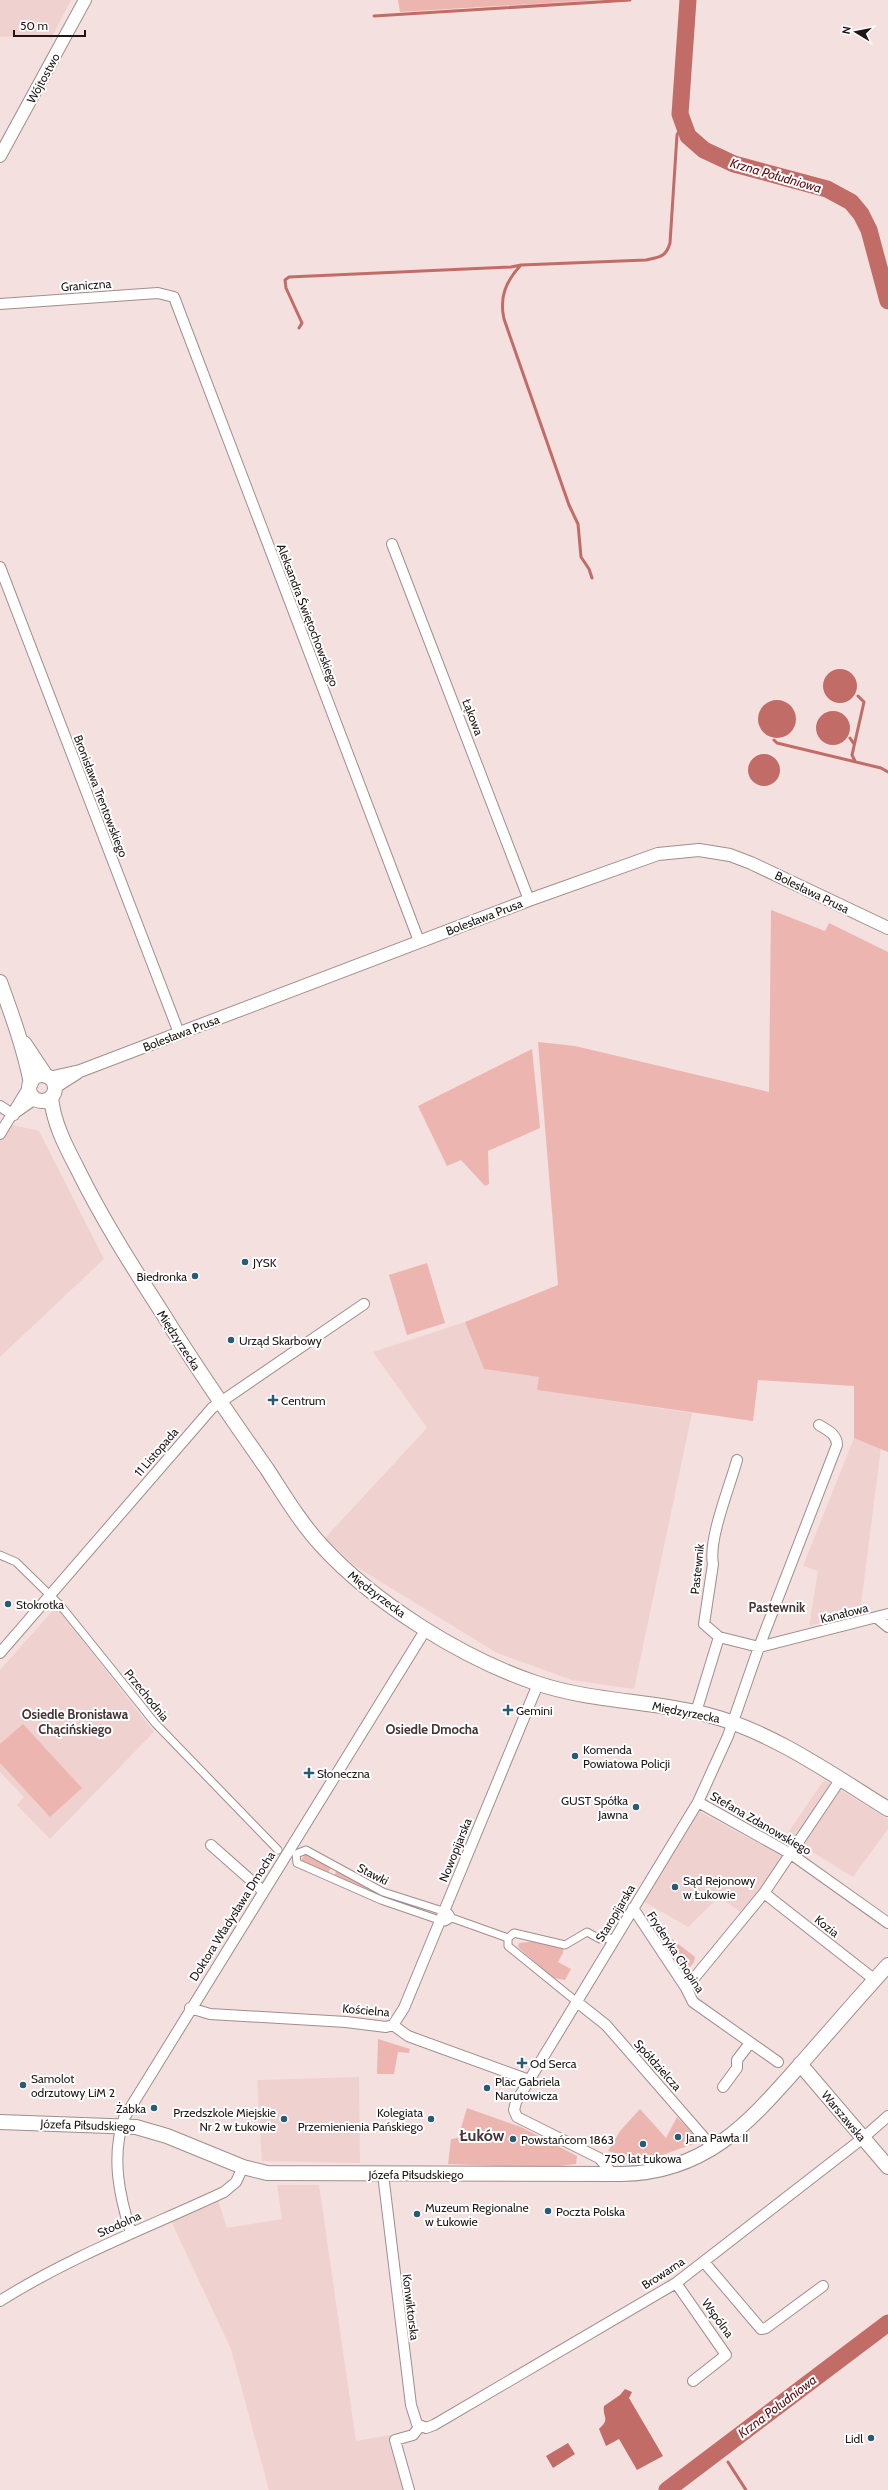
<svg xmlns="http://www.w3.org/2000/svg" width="888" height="2490" viewBox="0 0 888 2490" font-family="Cabin,sans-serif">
<rect width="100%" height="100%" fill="#f4e0de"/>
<path fill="#efd2d0" d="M0,0H71L51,39L45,35L0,37Z
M0,1122L39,1131L104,1259L0,1357Z
M465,1322L484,1369L539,1377L538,1390L692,1413L634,1689L572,1680L497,1653L355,1566L325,1538L427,1428L373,1352Z
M854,1438L881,1448L860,1612L809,1626L818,1571L803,1566Z
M55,1608L58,1609L154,1732L50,1839L17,1805L24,1797L0,1772V1670Z
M824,1780L888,1819V1829L853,1877L788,1837L789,1831Z
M697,1810L783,1857L742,1913L719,1897L688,1927L641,1900Z
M359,2077L360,2163L262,2161L257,2080Z
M277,2185H319L356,2441L390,2435L405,2490H269L231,2349L171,2221L218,2200L227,2228L282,2219Z"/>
<path fill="#edb5b0" d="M398,0H599L400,12Z
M771,910L825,931L829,923L888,952V1452L854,1438V1386L758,1380L753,1421L537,1390L539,1377L484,1369L465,1322L558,1285L538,1042L575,1046L769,1092Z
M532,1049L540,1128L488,1151L489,1184L485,1186L461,1160L447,1166L418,1106Z
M427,1263L445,1323L407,1335L389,1275Z
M23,1724L82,1788L50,1817L0,1763V1744Z
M306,1852L331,1867L328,1873L301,1861Z
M337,1870L378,1893L377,1895L334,1876Z
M659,1931L663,1932L695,1957L694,1962L687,1971L682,1968Z
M540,1941L563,1946V1953L558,1962L571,1969L565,1980L553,1978L518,1947L519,1943Z
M378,2039L410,2049L409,2053L398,2052L394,2074H377Z
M467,2108L521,2127L577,2156L576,2164L544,2168L448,2164L451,2139L458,2138Z
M640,2109L666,2138L677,2117L697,2138L696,2143L645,2161L608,2151L620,2131Z"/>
<path fill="#c26c67" d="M823 686a17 17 0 1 1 34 0a17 17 0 1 1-34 0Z
M758 719a19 19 0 1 1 38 0a19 19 0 1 1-38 0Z
M816 728a17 17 0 1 1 34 0a17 17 0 1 1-34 0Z
M748 770a16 16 0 1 1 32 0a16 16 0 1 1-32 0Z
M625,2389L632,2392L629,2398L663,2456L637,2470L619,2439L606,2446L599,2429C611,2418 602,2418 604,2406L620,2395Z
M568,2443L575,2454L553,2468L546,2456Z"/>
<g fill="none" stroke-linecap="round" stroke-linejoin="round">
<path stroke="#c26c67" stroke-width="3" d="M374,16L630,0
M521,265C506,281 499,297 504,319L569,505L578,524L581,557L589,569L592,578
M299,328L302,323L286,288L285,280L289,277L511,267L521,265L646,260C660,257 666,257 670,243L677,135L682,124
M850,738L854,744
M774,740L777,743L881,768L888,772
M855,761L852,755L864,702L858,696
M720,2450L721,2453
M728,2462L746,2490"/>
<path stroke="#c26c67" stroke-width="17" d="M688,0L680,114L688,136L704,150L734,164L827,189L851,202L861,214L869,230L888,301
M667,2490L888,2323"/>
<g stroke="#a08e8d" stroke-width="9">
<path id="pedestrian" d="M0,1555L16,1562L61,1606L155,1723L278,1850
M296,1854L306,1850L383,1892L449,1913L452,1918L508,1938V1946L577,2002
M296,1854L297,1863L381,1900L445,1922L452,1918
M508,1938L514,1933L565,1945L587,1932L600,1939L615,1938"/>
</g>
<g stroke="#a08e8d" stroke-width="12">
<path id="minor" d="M0,304L158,293L174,297L419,941
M392,544L529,900
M0,567L179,1033
M0,1106L14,1115
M15,1113L35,1099
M0,1134L29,1086
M737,1460C730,1486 708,1539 713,1564L704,1624L719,1637L759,1647L888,1614
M877,1618L888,1627
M0,1653L212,1408L364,1304
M696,1712L719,1637
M698,1802L791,1854L888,1923
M211,1845L263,1891
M764,1893L875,1980
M633,1908L686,1988L693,2002L778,2062
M686,1988L764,1893L840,1780
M577,2002L606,2025L714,2149
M190,2008L210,2014L346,2022L386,2027L393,2025
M393,2025L404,2008L538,1684
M393,2025L408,2036L529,2080
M723,2087L737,2068V2060L750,2043
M383,2174L411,2405L417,2424L426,2428L434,2425L676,2283L863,2138L888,2116
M608,2174V2168L599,2158L517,2117L514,2110L516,2102L698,1802L728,1736L759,1647L837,1445C837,1434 827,1430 819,1425
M131,2233C119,2195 111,2157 124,2118L426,1629
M704,2262L761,2329L766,2328L823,2286
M676,2283L726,2355L693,2381
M0,2301C71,2256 149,2227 224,2192L236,2182L243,2167
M409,2490L395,2440L413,2435L420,2426"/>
</g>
<g stroke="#a08e8d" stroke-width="14">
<path id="tertiary" d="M0,156L85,0
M49,1078L80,1071L529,900L658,854L699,850L730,855L751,863L888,928
M55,1087L77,1073"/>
</g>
<g stroke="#a08e8d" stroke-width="16">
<path id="secondary" d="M0,982C12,1015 24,1048 31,1083
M24,1043L46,1076
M29 1088a13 13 0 1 1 26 0a13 13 0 1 1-26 0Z
M51,1097C53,1122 66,1147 77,1168C102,1219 132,1266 163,1314C196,1367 231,1418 267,1469C284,1495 300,1522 321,1545C374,1603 462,1658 536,1683C592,1702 651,1700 708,1715C771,1731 833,1775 888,1809
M800,2064L888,2167
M0,2122L136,2127L167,2136L243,2167L267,2173L621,2174C709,2173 752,2119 806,2058C833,2027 860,1996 888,1965"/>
</g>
<use href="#pedestrian" stroke="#fff" stroke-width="7"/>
<use href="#minor" stroke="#fff" stroke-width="10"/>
<use href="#tertiary" stroke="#fff" stroke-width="12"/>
<use href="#secondary" stroke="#fff" stroke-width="14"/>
</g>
<g fill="#275c77" stroke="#fff" stroke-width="1.5">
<circle cx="245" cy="1262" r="4"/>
<circle cx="195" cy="1276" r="4"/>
<circle cx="231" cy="1340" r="4"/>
<path d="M271 1394h4v4h4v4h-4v4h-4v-4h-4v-4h4z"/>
<circle cx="8" cy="1604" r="4"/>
<path d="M506 1704h4v4h4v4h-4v4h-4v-4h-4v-4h4z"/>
<circle cx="575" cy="1756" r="4"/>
<path d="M307 1767h4v4h4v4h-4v4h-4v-4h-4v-4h4z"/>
<circle cx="636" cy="1807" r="4"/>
<circle cx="675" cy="1887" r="4"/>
<path d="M520 2057h4v4h4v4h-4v4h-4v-4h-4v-4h4z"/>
<circle cx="23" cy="2085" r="4"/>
<circle cx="487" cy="2088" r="4"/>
<circle cx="154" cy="2108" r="4"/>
<circle cx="284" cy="2119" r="4"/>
<circle cx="431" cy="2119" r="4"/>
<circle cx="678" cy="2137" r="4"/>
<circle cx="513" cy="2139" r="4"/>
<circle cx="643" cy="2144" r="4"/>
<circle cx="548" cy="2211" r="4"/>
<circle cx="417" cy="2214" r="4"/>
<circle cx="871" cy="2438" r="4"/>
</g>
<g text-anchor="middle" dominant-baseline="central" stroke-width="4" stroke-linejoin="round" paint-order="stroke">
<g font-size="12" fill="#1e1716" stroke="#fff">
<text transform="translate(43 78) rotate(-61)">Wójtostwo</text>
<text transform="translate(86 285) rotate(-4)">Graniczna</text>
<text transform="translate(308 615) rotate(69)">Aleksandra Świętochowskiego</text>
<text transform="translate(473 717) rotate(69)">Łąkowa</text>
<text transform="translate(101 796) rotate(69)">Bronisława Trentowskiego</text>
<text transform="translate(812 892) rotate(26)">Bolesława Prusa</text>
<text transform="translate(484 917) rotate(-21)">Bolesława Prusa</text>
<text transform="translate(181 1033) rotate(-21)">Bolesława Prusa</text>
<text transform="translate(179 1340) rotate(57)">Międzyrzecka</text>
<text transform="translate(156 1452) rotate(-49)">11 Listopada</text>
<text transform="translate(697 1569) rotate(-84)">Pastewnik</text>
<text transform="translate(377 1594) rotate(37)">Międzyrzecka</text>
<text transform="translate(844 1613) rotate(-14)">Kanałowa</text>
<text transform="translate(147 1695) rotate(51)">Przechodnia</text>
<text transform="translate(686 1712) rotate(11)">Międzyrzecka</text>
<text transform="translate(761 1823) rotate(30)">Stefana Zdanowskiego</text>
<text transform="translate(455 1850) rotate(-68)">Nowopijarska</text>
<text transform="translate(373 1874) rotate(27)">Stawki</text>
<text transform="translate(615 1913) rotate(-59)">Staropijarska</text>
<text transform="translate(232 1916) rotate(-58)">Doktora Władysława Dmocha</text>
<text transform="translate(827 1926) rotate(38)">Kozia</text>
<text transform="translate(676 1952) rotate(57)">Fryderyka Chopina</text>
<text transform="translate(366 2010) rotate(5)">Kościelna</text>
<text transform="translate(658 2065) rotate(48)">Spółdzielcza</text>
<text transform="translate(844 2116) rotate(50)">Warszawska</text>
<text transform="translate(88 2125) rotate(2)">Józefa Piłsudskiego</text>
<text x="416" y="2174">Józefa Piłsudskiego</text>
<text transform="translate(119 2224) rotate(-24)">Stodolna</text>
<text transform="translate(663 2273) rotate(-33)">Browarna</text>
<text transform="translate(411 2307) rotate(83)">Konwiktorska</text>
<text transform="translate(718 2318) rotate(54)">Wspólna</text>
</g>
<g font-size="12" fill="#1e1716" stroke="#fff" text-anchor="start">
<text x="253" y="1262">JYSK</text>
<text x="187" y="1276" text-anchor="end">Biedronka</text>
<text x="239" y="1340">Urząd Skarbowy</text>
<text x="281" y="1400">Centrum</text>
<text x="16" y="1604">Stokrotka</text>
<text x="516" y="1710">Gemini</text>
<text x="583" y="1749">Komenda<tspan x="583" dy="14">Powiatowa Policji</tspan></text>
<text x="317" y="1773">Słoneczna</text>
<text x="628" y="1800" text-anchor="end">GUST Spółka<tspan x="628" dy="14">Jawna</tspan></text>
<text x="683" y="1880">Sąd Rejonowy<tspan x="683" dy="14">w Łukowie</tspan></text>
<text x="530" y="2063">Od Serca</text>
<text x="31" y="2078">Samolot<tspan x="31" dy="14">odrzutowy LiM 2</tspan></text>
<text x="495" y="2081">Plac Gabriela<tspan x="495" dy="14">Narutowicza</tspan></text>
<text x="146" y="2108" text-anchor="end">Żabka</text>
<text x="276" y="2112" text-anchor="end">Przedszkole Miejskie<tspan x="276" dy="14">Nr 2 w Łukowie</tspan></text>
<text x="423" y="2112" text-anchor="end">Kolegiata<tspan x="423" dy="14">Przemienienia Pańskiego</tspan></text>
<text x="686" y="2137">Jana Pawła II</text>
<text x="521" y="2139">Powstańcom 1863</text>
<text x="643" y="2158" text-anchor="middle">750 lat Łukowa</text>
<text x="425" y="2207">Muzeum Regionalne<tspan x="425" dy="14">w Łukowie</tspan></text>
<text x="556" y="2211">Poczta Polska</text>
<text x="863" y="2438" text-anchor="end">Lidl</text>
</g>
<g font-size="13" font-style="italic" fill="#5e0e12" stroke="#fff">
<text transform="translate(776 175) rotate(16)">Krzna Południowa</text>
<text transform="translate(777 2406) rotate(-37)">Krzna Południowa</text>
</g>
<g font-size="13" font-weight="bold" fill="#453534" stroke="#fff">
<text x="777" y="1607">Pastewnik</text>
<text x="75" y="1714">Osiedle Bronisława<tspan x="75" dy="15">Chącińskiego</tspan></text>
<text x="432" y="1729">Osiedle Dmocha</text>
</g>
<g font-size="16" font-weight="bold" fill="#453534" stroke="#fff">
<text x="482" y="2135">Łuków</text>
</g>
</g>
<g transform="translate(856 32) rotate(280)" stroke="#ffffff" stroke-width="3" paint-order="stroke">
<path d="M0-3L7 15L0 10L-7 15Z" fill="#1e1716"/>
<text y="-6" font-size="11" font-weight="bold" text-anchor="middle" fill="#1e1716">N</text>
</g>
<path d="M14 30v6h71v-6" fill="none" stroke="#1e1716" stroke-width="2"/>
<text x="20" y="30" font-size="12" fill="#1e1716" stroke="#ffffff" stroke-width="3" paint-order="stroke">50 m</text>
</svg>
